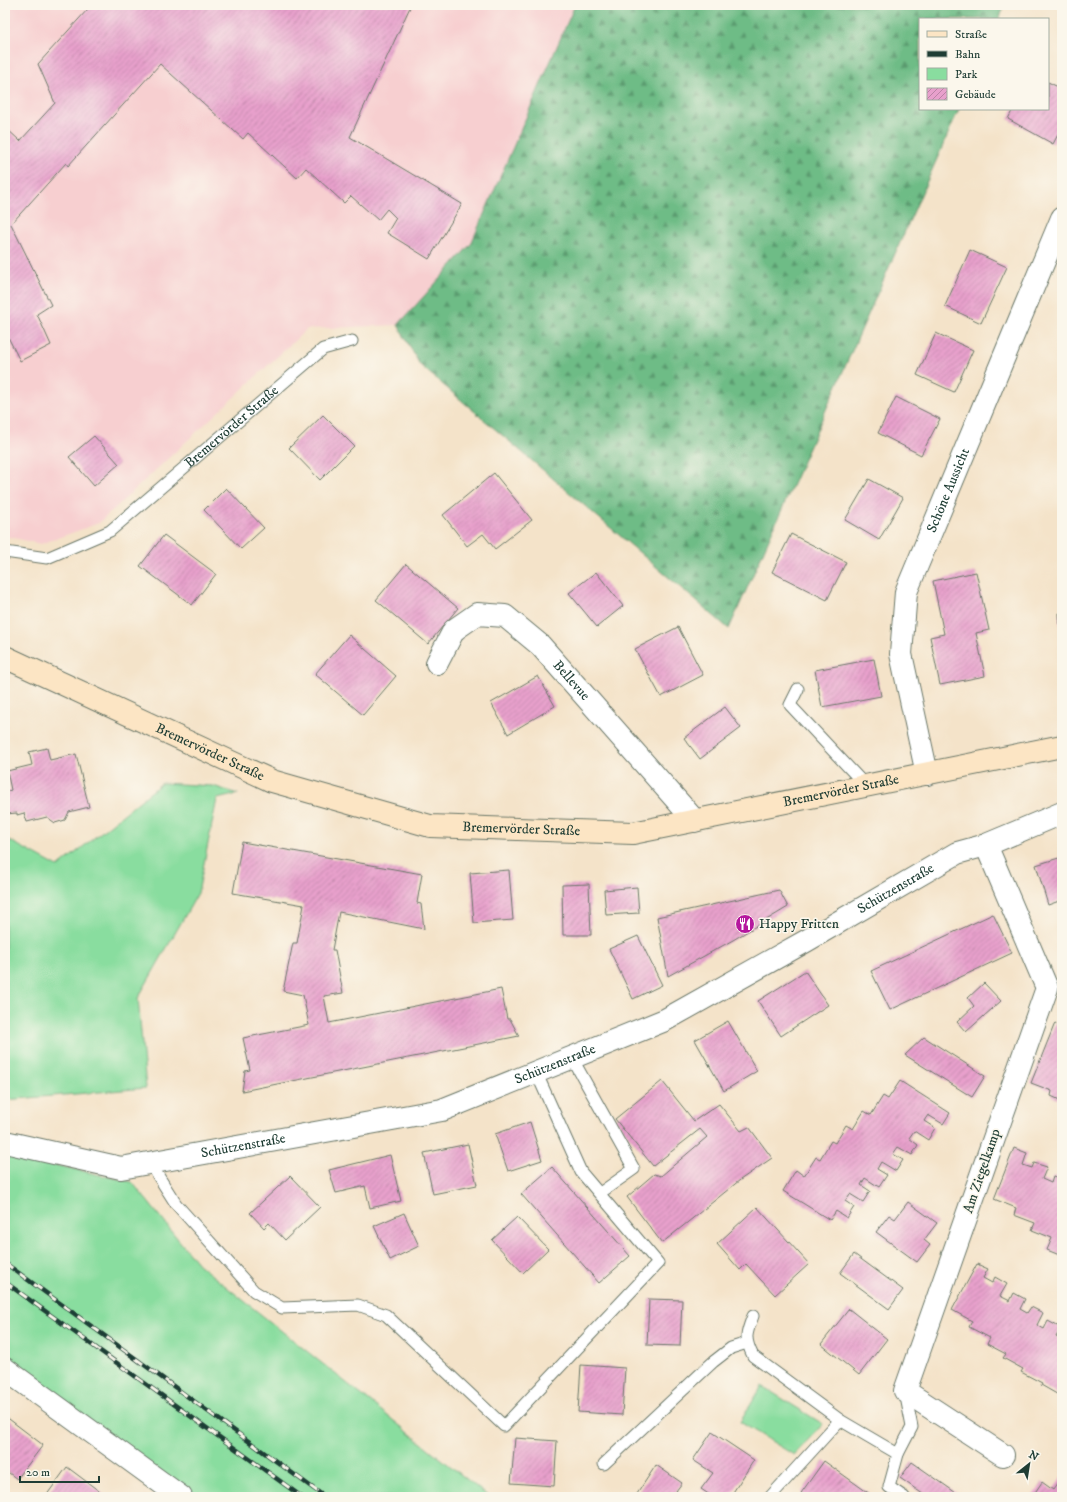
<svg xmlns="http://www.w3.org/2000/svg" width="1067" height="1502" viewBox="0 0 1067 1502" font-family="'IM FELL DW Pica',serif">
<defs>
<pattern id="forest-firs" width="22" height="20" patternUnits="userSpaceOnUse"><rect width="22" height="20" fill="#6ebc86"/><path d="M5 1l3.5 6h-7zM16 11l3.5 6h-7z" fill="#5a9a6e"/></pattern>
<pattern id="building-hatch" width="6" height="6" patternUnits="userSpaceOnUse"><rect width="6" height="6" fill="#e8a0cc"/><path d="M-1 1l2-2M0 6l6-6M5 7l2-2" fill="none" stroke="#bb84a6"/></pattern>
</defs>
<rect width="100%" height="100%" fill="#fbf7ec"/>
<filter id="ink" filterUnits="userSpaceOnUse"><feTurbulence type="fractalNoise" baseFrequency=".025" numOctaves="2"/><feDisplacementMap in="SourceGraphic" scale="8" xChannelSelector="R" yChannelSelector="G"/><feConvolveMatrix kernelMatrix="1 2 1 2 8 2 1 2 1" color-interpolation-filters="sRGB"/></filter>
<filter id="wash" filterUnits="userSpaceOnUse"><feTurbulence type="fractalNoise" baseFrequency=".012" numOctaves="4" result="noise"/><feDisplacementMap in="SourceGraphic" scale="16" xChannelSelector="R" yChannelSelector="G"/><feGaussianBlur stdDeviation="0.9" result="paint"/><feColorMatrix in="noise" values="0 0 0 0 0 0 0 0 0 0 0 0 0 0 0 0 0 1.4 0 .05"/><feComposite in="paint" operator="in"/></filter>
<g filter="url(#wash)">
<rect width="100%" height="100%" fill="#f4e3c9"/>
<path fill="#f7cfd0" d="M5,5H575L471,244L398,325L307,329L99,523L41,544L5,536Z"/>
<path fill="#89dd9f" stroke="#548d6a" d="M162,783L213,786L238,794L217,799L198,893L138,998L146,1088L5,1100V838L58,867Z
M5,1154L132,1182L198,1264L489,1497H189L5,1364Z
M762,1386L823,1424L794,1455L740,1422Z"/>
<path fill="url(#forest-firs)" stroke="#467c5d" d="M575,5H1005L999,19H920V109H959L729,629L420,365L398,325L471,244Z"/>
<g id="blocks">
<path fill="url(#building-hatch)" d="M84,5H411L350,137L462,204L429,259L387,233L396,218L387,209L378,220L351,196L344,203L306,168L297,178L248,133L243,139L160,64L68,166L66,163L11,224L51,305L37,314L51,345L20,361L5,331V127L20,141L55,103L38,64L88,9Z
M1048,82L1062,89V127L1053,144L1008,119L1013,109H1048Z
M970,250L1007,267L981,323L945,306Z
M936,333L973,350L954,392L917,375Z
M896,397L940,419L921,455L878,433Z
M323,415L354,446L320,480L289,448Z
M94,436L119,464L94,486L69,457Z
M494,473L532,520L495,549L483,534L467,546L443,515Z
M869,479L903,498L879,540L845,520Z
M226,488L264,528L241,549L204,510Z
M791,534L846,562L827,600L772,572Z
M164,535L216,574L192,605L140,566Z
M406,564L458,608L428,644L376,600Z
M596,572L623,606L597,627L569,593Z
M976,572L989,630L976,633L985,676L940,685L930,637L944,634L933,581Z
M1059,613H1062V646H1061Z
M678,627L703,675L661,697L635,649Z
M349,635L396,676L363,715L315,674Z
M874,659L881,696L822,707L815,670Z
M538,676L555,706L508,734L491,703Z
M725,707L741,728L700,759L684,738Z
M47,748L50,760L76,754L89,807L69,812L65,820L55,823L47,817L27,822L24,813L17,815V813L5,814V792L11,790L7,771L32,765L29,752Z
M242,842L422,874L417,903L421,904L424,929L339,912L332,950H335L343,993L324,996L329,1023L501,989L507,1019H510L519,1036L242,1091L245,1071L250,1070L243,1038L309,1025L303,995L283,991L293,943H297L304,905L233,893Z
M1062,857V900L1048,905L1036,865Z
M509,870L513,920L474,923L470,873Z
M589,884L591,935H563L562,885Z
M637,887L639,913L606,915L604,890Z
M779,890L788,907L733,940L668,976L657,917Z
M993,914L1012,953L890,1010L871,971Z
M638,936L662,985L633,999L609,949Z
M805,971L828,1005L781,1036L758,1001Z
M984,983L1001,1001L966,1032L957,1022L974,1006L968,998Z
M728,1021L757,1071L724,1091L695,1040Z
M1055,1023L1062,1026V1101L1051,1096L1052,1091L1031,1083Z
M924,1037L985,1076L972,1097L905,1055Z
M662,1081L694,1121L719,1104L741,1131L749,1127L772,1158L740,1180L662,1243L627,1197L654,1174L661,1176L707,1137L700,1129L653,1166L615,1119Z
M900,1081L950,1113L943,1124L928,1115L924,1121L935,1128L928,1140L914,1131L909,1138L918,1145L912,1155L898,1147L893,1154L903,1160L896,1171L881,1162L877,1169L887,1175L879,1187L865,1178L861,1185L870,1191L863,1202L850,1194L845,1201L854,1207L847,1218L836,1211L830,1220L783,1191L796,1170L804,1176L816,1157L820,1159L831,1141L835,1143L846,1125L853,1129L864,1111L871,1115L883,1096L888,1099Z
M530,1122L542,1160L508,1171L495,1134Z
M468,1144L477,1185L433,1194L424,1153Z
M1014,1148L1027,1153L1023,1165L1032,1168L1034,1163L1047,1167L1042,1179L1051,1183L1053,1177L1062,1180V1185L1059,1194L1062,1195V1256L1047,1250L1052,1238L1032,1230L1035,1223L1014,1215L1016,1208L994,1199Z
M390,1155L401,1201L370,1208L365,1186L336,1193L329,1170Z
M552,1167L630,1256L599,1283L521,1194Z
M290,1176L320,1207L285,1240L269,1223L264,1228L250,1213Z
M908,1202L937,1223L924,1240L930,1245L917,1262L876,1232L889,1215L895,1219Z
M757,1207L809,1264L775,1295L746,1264L740,1270L717,1244Z
M404,1213L419,1246L390,1260L374,1226Z
M517,1217L548,1249L523,1273L492,1240Z
M854,1254L903,1290L889,1309L840,1273Z
M977,1264L988,1269L983,1278L992,1283L995,1277L1007,1284L1000,1296L1010,1301L1014,1293L1025,1299L1020,1309L1027,1313L1031,1307L1043,1313L1037,1325L1044,1329L1048,1321L1061,1328L1056,1337L1062,1340V1404L1059,1402L1062,1397L1041,1385L1042,1383L1021,1372L1023,1369L1003,1358L1006,1354L987,1344L990,1338L969,1327L972,1321L952,1310Z
M649,1299L682,1300L680,1346L647,1345Z
M849,1309L887,1339L859,1375L821,1344Z
M581,1365L625,1368L622,1415L578,1412Z
M5,1416L43,1445L17,1479L5,1470Z
M712,1432L754,1460L730,1497H713L701,1489L713,1473L693,1460Z
M515,1438L557,1441L554,1486L511,1483Z
M824,1461L874,1497H806L801,1493Z
M912,1462L959,1495L958,1497H927L900,1478Z
M656,1465L682,1483L676,1491L685,1497H635Z
M67,1467L107,1497H48L46,1496Z
M1062,1477V1497H1032L1042,1482L1053,1490Z"/>
</g>
</g>
<g filter="url(#ink)">
<use href="#blocks" fill-opacity="0" stroke="#6a7768" stroke-width="1"/>
<g fill="none" stroke-linecap="round" stroke-linejoin="round">
<g stroke="#6a7768" stroke-width="13">
<g id="service">
<path id="s1" d="M5,552L47,558L110,531L323,349L352,341"/>
<path d="M798,689L790,705L867,787"/>
<path d="M572,1058L634,1169L600,1193"/>
<path d="M150,1163L176,1204L254,1291L282,1308L358,1305L386,1315L504,1426L658,1263L581,1172L536,1072"/>
<path d="M753,1316C746,1334 744,1338 753,1356L840,1420L898,1454L912,1427L905,1392"/>
<path d="M898,1454L889,1487L904,1497"/>
<path d="M604,1464L713,1362L731,1348L747,1343"/>
<path d="M770,1497L840,1420"/>
</g>
</g>
<g stroke="#6a7768" stroke-width="24">
<g id="minor">
<path id="s2" d="M437,663L454,630L477,614L505,616L540,645L695,821"/>
<path id="s3" d="M927,774L901,654L906,592L1062,218"/>
<path d="M986,845L1047,988L905,1391L1003,1455"/>
<path id="s4" d="M5,1142L121,1168L442,1110L665,1020L806,941L957,853L986,845L1062,813"/>
<path d="M5,1369L181,1497"/>
</g>
</g>
<g stroke="#6a7768" stroke-width="24">
<g id="secondary">
<path id="s5" d="M5,657L272,781L430,826L633,833L1062,746"/>
</g>
</g>
<use href="#service" stroke="#fff" stroke-width="11"/>
<use href="#minor" stroke="#fff" stroke-width="22"/>
<use href="#secondary" stroke="#fce5c4" stroke-width="22"/>
<g stroke="#1f3d34" stroke-width="4.5">
<path id="rail" d="M5,1263L325,1497
M5,1282L302,1497"/>
</g>
<use href="#rail" stroke="#fbf7ec" stroke-width="3" stroke-dasharray="9" stroke-linecap="butt"/>
</g>
</g>
<defs>
<g id="restaurant-disc" transform="scale(1)"><circle r="9.5" fill="#b5179e" stroke="#fbf7ec"/><path d="M-5-6h1v4h1v-4h1v4h1v-4h1v5L-1.5 .5V6h-2V.5L-5-1ZM5-6V6H3V1.5H1.5Q1.5-4 5-6Z" fill="#fff"/></g>
</defs>
<g fill-rule="evenodd">
<use href="#restaurant-disc" x="745" y="924"/>
</g>
<g text-anchor="middle" dominant-baseline="central" stroke-width="3" stroke-linejoin="round" paint-order="stroke">
<g font-size="14" fill="#1f3d34" stroke="#fbf7ec">
<text stroke="none"><textPath href="#s1" startOffset="271">Bremervörder Straße</textPath></text>
<text stroke="none"><textPath href="#s3" startOffset="295">Schöne Aussicht</textPath></text>
<text stroke="none"><textPath href="#s2" startOffset="186">Bellevue</textPath></text>
<text stroke="none"><textPath href="#s5" startOffset="226">Bremervörder Straße</textPath></text>
<text stroke="none"><textPath href="#s5" startOffset="874">Bremervörder Straße</textPath></text>
<text stroke="none"><textPath href="#s5" startOffset="550">Bremervörder Straße</textPath></text>
<text stroke="none"><textPath href="#s4" startOffset="951">Schützenstraße</textPath></text>
<text stroke="none"><textPath href="#s4" startOffset="567">Schützenstraße</textPath></text>
<text stroke="none"><textPath href="#s4" startOffset="243">Schützenstraße</textPath></text>
<text transform="translate(982 1171) rotate(-71)">Am Ziegelkamp</text>
</g>
<g font-size="14" fill="#1f3d34" stroke="#fbf7ec" text-anchor="start">
<text x="759" y="924">Happy Fritten</text>
</g>
</g>
<rect width="1067" height="1502" fill="none" stroke="#fbf7ec" stroke-width="20"/>
<rect x="919" y="18" width="130" height="92" fill="#fbf7ec" stroke="#a3ada2"/>
<rect x="927" y="31" width="20" height="6" fill="#fce5c4" stroke="#a3ada2"/>
<text x="955" y="38" font-size="12" fill="#1f3d34">Straße</text>
<rect x="927" y="51" width="20" height="6" fill="#1f3d34" stroke="#a3ada2"/>
<text x="955" y="58" font-size="12" fill="#1f3d34">Bahn</text>
<rect x="927" y="68" width="20" height="12" fill="#89dd9f" stroke="#a3ada2"/>
<text x="955" y="78" font-size="12" fill="#1f3d34">Park</text>
<rect x="927" y="88" width="20" height="12" fill="url(#building-hatch)" stroke="#a3ada2"/>
<text x="955" y="98" font-size="12" fill="#1f3d34">Gebäude</text>
<g transform="translate(1029 1464) rotate(30)" stroke="#fbf7ec" stroke-width="3" paint-order="stroke">
<path d="M0-3L7 15L0 10L-7 15Z" fill="#1f3d34"/>
<text y="-6" font-size="11" font-weight="bold" text-anchor="middle" fill="#1f3d34">N</text>
</g>
<path d="M20 1476v6h79v-6" fill="none" stroke="#1f3d34" stroke-width="2"/>
<text x="26" y="1476" font-size="12" fill="#1f3d34" stroke="#fbf7ec" stroke-width="3" paint-order="stroke">20 m</text>
</svg>
